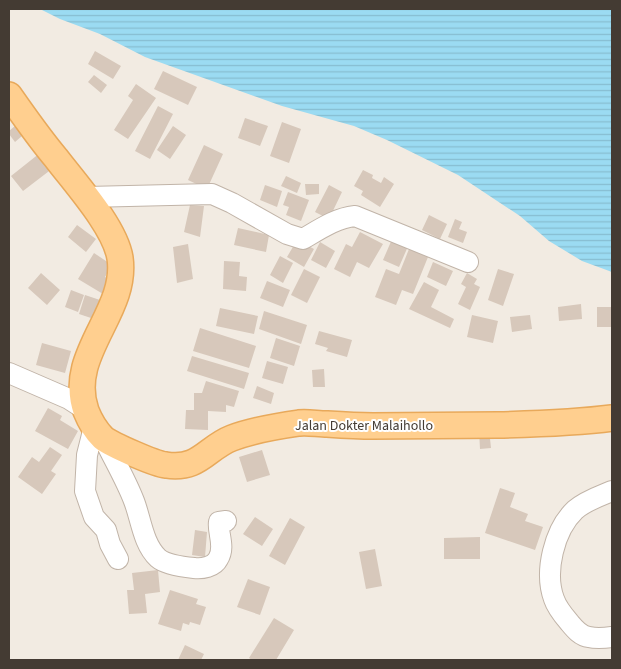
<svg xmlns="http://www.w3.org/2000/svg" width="621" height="669" viewBox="0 0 621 669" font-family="'Source Sans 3',sans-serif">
<defs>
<pattern id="water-rules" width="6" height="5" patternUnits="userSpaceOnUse" patternTransform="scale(1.25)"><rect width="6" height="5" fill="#9bdbf2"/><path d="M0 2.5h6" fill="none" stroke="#87bdd0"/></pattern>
</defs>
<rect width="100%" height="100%" fill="#f2ebe2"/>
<path fill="url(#water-rules)" d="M40,9H612V272L582,261L549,241L520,216L458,175L387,140L354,126L282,106L145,57L100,34L60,19Z"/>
<path fill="#d7c8bb" d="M95,51L121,66L113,79L88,64Z
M163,71L197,87L188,105L154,89Z
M94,75L107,85L101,93L88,82Z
M136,84L156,98L128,139L114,130L133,100L128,96Z
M158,106L173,114L150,159L135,151Z
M245,118L268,126L260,146L238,138Z
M282,122L301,129L289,163L270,156Z
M15,126L22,136L15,142L9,134V131Z
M173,126L186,135L170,159L157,150Z
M204,145L223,154L207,189L188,180Z
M45,149L57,165L23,191L11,176Z
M363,170L373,175L372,178L381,183L384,177L394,184L380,207L361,195L363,191L354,186Z
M286,176L301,183L297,193L281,186Z
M305,184H319V194L306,195Z
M265,185L282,191L277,207L260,200Z
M329,185L342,192L329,219L315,212Z
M288,192L309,200L301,221L286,215L289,207L283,205Z
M190,205L204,206L200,237L184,232Z
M429,215L447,224L440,239L422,230Z
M455,219L462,222L459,229L467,232L463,243L448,237Z
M77,225L96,239L86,252L68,237Z
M238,228L269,235L266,252L234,245Z
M360,232L383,244L369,268L357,262L350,277L334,269L346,244L352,247Z
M393,237L409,244L399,267L383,260Z
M297,240L314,249L304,267L287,257Z
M320,242L335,251L326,268L311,260Z
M188,244L193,279L177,283L173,247Z
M409,249L428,257L413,294L402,290L396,305L375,297L386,269L399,274Z
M94,253L112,265L105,277L111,280L103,294L78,279Z
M280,256L293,263L283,283L270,275Z
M224,261L240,262L239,276L247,277L246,291L223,289Z
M433,262L453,271L446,286L427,277Z
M304,269L320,277L307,303L291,295Z
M498,269L514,274L503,306L488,300Z
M41,273L60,290L47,305L28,288Z
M467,273L477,279L474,284L480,287L470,310L458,304L466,287L461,284Z
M267,281L290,290L283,307L260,298Z
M424,282L439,290L431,307L454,319L450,328L409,309Z
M71,290L84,295L78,312L65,307Z
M85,295L106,302L100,321L79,314Z
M581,304L582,319L559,321L558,307Z
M597,307H612V327H597Z
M220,308L258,316L254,334L216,326Z
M264,311L307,325L301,344L259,329Z
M472,315L498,321L493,343L467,337Z
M530,315L532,329L512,332L510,317Z
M200,328L256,346L249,368L193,351Z
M319,331L352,340L347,357L326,351L328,348L315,344Z
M276,338L300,346L294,366L270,358Z
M42,343L71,351L65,373L36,365Z
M192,356L249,373L244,389L187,371Z
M267,361L288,367L283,384L262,378Z
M324,369L325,387H313L312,370Z
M206,381L239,391L234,407L226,405V412L208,411V430L185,429L186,410H194V393H202Z
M257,386L274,393L271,404L253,398Z
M48,408L62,416L60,420L78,431L68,449L35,431Z
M489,429L491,448L480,449L479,430Z
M50,447L62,455L51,471L56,474L42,494L18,477L32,457L39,462Z
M262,450L270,475L247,482L239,457Z
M500,488L515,493L510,507L528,514L525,521L543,527L535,550L485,533Z
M255,517L273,529L262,546L243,534Z
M290,518L305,527L285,565L269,556Z
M195,530L207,532L205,557L192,555Z
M480,537V559H444V538Z
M375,549L382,586L366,589L359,552Z
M158,570L160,592L145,594L147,613L129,614L127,590H134L132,573Z
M248,579L270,587L260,615L237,607Z
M170,590L198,599L196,604L206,607L200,625L190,622L189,625L183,623L181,631L158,624Z
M274,618L294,630L276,660H252L249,658Z
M185,645L204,654L201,660H178Z"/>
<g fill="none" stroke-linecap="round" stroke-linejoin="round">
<g stroke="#c1b4a8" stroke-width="22">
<path id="minor" d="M87,197L212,194L232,203L287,234L303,239C320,229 336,218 355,216L468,262
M9,373L69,399L86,410
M94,427L87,455L85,491L94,517L106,530L110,544L118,559
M104,439C114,460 126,480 134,501C141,519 143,544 158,558C166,565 184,567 194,568C202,569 214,567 218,559C226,547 217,532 219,522L226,521
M612,491C600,496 585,501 575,510C554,530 544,572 554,599C557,608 563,615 569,622C574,628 580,636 589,637C597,639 605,638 612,637"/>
</g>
<g stroke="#e8a95b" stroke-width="28">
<path id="major" d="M9,95C24,116 39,138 56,158C75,183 115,227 120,258C128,313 66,354 86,411C90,421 96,431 103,438C112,445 155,464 166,465C200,470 206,448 232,438C253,430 278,426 299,423C308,422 318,424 327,424C342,425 358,426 373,426C414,426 456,425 497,425C536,424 574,423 612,418"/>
</g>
<use href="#minor" stroke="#fff" stroke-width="20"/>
<use href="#major" stroke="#ffcf8f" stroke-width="25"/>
</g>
<g text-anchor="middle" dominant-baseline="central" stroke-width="4" stroke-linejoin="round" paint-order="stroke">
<g font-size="14" fill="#443b33" stroke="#fff">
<text x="364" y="426">Jalan Dokter Malaihollo</text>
</g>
</g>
<rect width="621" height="669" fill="none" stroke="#443b33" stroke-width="20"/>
</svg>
